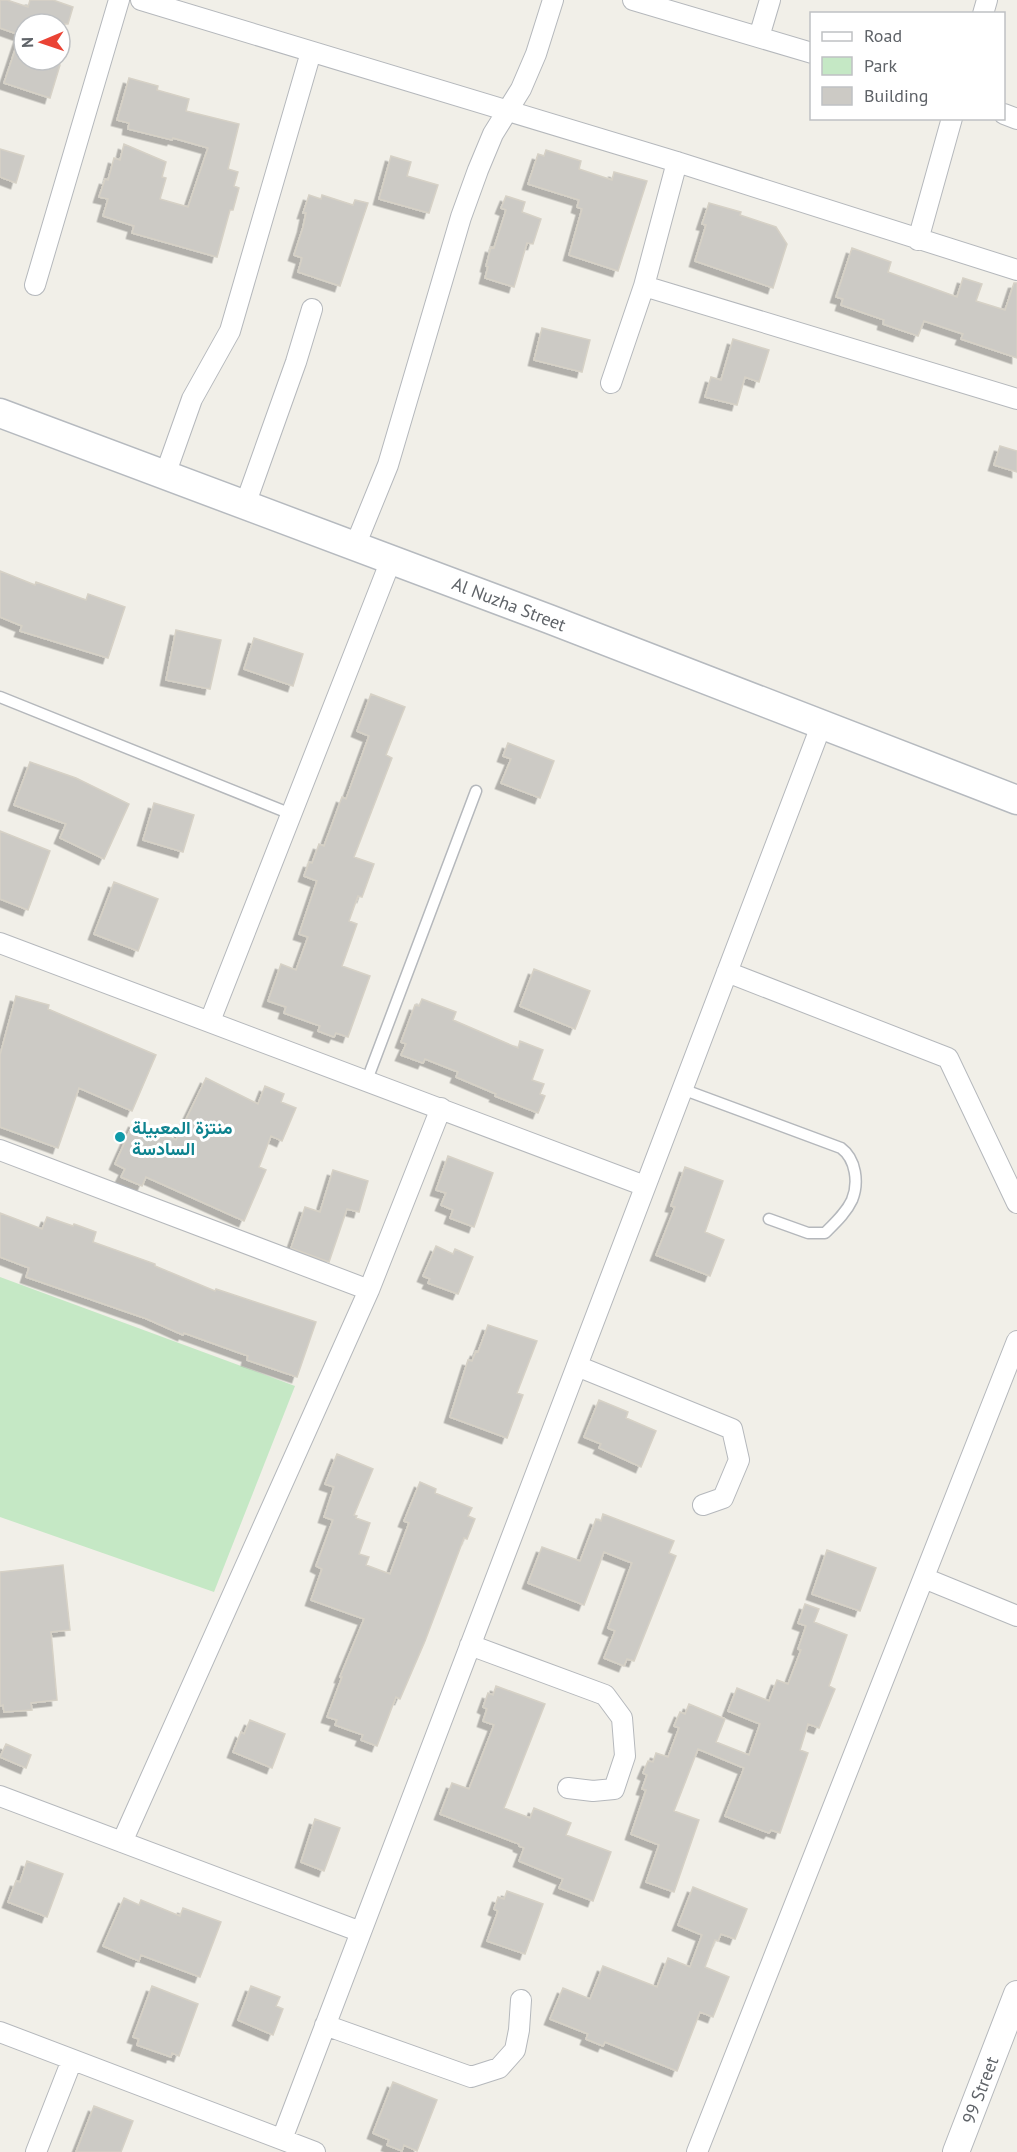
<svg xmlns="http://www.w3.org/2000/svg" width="1017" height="2152" viewBox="0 0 1017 2152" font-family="'PT Sans',Vazirmatn,sans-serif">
<defs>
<filter id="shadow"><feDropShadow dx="-5.5" dy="5.5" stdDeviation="0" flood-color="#0004"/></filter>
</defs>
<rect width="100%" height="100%" fill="#f1efe8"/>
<path fill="#c5e8c5" d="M0,1277L295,1386L214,1592L0,1517Z"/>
<path fill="#cccac5" stroke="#d6d1c6" stroke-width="1.5" filter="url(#shadow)" d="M0,0H7L28,7L30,0H53L73,7L68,24H24V60H43L60,65L50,98L4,83L20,35L0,28Z
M129,78L158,86L157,90L189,99L186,111L239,124L228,169L238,172L234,186L239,188L233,210H230L217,257L132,233L134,226L103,216L108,199L99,197L105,179L108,180L114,158L120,160L124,144L166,162L162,177L166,178L160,199L188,207L208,148L173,138L172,140L128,129L129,123L117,120Z
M0,149L24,156L16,183L0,177Z
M546,150L581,161L579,169L612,180L614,172L647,181L618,271L569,255L582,209L577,207L579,200L528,184L538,154L544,156Z
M391,156L411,162L407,176L438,185L429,213L379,199Z
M309,195L321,199L322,195L353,205L355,200L368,203L340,286L298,272L302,258L294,255L303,227L306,213H303Z
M506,196L525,202L522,212L541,219L533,244L527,243L514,287L485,278L488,267L486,266L491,247L494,248L506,210L501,208Z
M709,203L741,212L740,215L776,227L787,244L773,288L695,261L706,225L702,224Z
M852,248L891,262L888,272L957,297L963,278L982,284L976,301L1005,310L1014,283H1017V358L961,339L963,334L924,321L918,336L883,324L884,320L841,305L843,299L836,297Z
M542,328L590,340L582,372L534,360Z
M733,339L769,350L759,382L745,377L737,405L705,397L711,377L721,380Z
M1000,446L1017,451V472L994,465Z
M0,571L35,585L36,582L86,600L88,594L125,607L108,658L20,631L22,626L0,617Z
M176,630L221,640L210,689L166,680Z
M254,638L303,654L293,686L244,669Z
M371,694L405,707L386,755L392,758L354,857L374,864L362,897L358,896L349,921L357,924L342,966L370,976L348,1037L336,1033L334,1037L318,1031L320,1026L284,1013L286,1007L268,1001L281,964L296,970L308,937L299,934L317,881L304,876L309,862L312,863L319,844L324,846L342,797L346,799L369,736L357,731Z
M508,743L554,761L540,798L501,783L511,759L503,756Z
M30,762L76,778L129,804L104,859L60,838L66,824L14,805Z
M154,803L194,815L183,852L143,840Z
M0,831L50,851L28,910L0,899Z
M114,882L158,899L138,951L94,934Z
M534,969L590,991L575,1029L520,1006Z
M16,996L49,1005L48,1009L156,1055L132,1111L79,1088L58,1148L0,1127V1055Z
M422,999L456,1012L453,1020L518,1048L520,1041L543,1050L532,1080L544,1084L540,1094L545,1096L538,1113L495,1096L496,1094L456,1077L458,1072L425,1059L423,1063L401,1055L406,1044L401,1042L415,1005L419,1006Z
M206,1078L258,1104L265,1086L284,1094L281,1102L296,1108L282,1141L271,1136L259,1167L266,1170L244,1221L146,1177L142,1186L121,1177L125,1169L115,1164L134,1122L176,1140Z
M448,1156L493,1173L474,1227L450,1218L453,1210L441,1205L446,1193L436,1190Z
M685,1167L723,1181L705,1232L724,1240L710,1276L656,1255L675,1207L671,1206Z
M333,1170L368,1181L359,1212L347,1209L329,1262L291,1248L305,1207L320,1212Z
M0,1213L42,1229L47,1217L73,1226L74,1224L96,1232L93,1242L155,1264V1266L215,1291L216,1289L316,1322L297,1377L247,1360L248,1356L184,1333L183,1335L147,1319L26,1277L29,1268L0,1257Z
M436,1246L453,1254L455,1249L473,1257L458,1294L428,1283L430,1279L423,1276Z
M488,1325L537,1341L517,1393L523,1395L507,1438L450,1417L468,1360L472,1361L476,1351L478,1352Z
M599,1400L628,1412L626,1418L656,1431L641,1467L599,1448L601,1444L584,1437Z
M337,1454L373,1469L354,1515L357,1516L356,1518L370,1523L359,1554L369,1557L366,1565L390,1574L409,1523L404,1521L420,1482L436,1489L435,1493L472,1508L468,1516L475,1519L467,1539L464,1538L425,1641L400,1699L396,1697L377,1746L361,1740L363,1735L335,1725L337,1720L327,1717L342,1677H340L364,1619L311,1600L322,1569L316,1566L333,1520L324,1517L334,1487L325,1484Z
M603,1514L674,1541L669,1553L676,1556L634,1661L627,1659L624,1666L604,1658L615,1631L608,1628L632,1563L604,1552L584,1605L528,1583L542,1547L580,1561L596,1519L601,1521Z
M827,1550L876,1568L860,1611L812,1594Z
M63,1565L70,1630L51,1632L57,1700L31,1703L32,1710L4,1712L3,1705L0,1706V1572Z
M805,1604L819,1609L814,1622L847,1635L829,1686L835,1689L819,1728L808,1724L800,1750L808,1753L780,1833L771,1830L769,1833L725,1816L744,1768L698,1749L674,1811L699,1820L674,1892L646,1882L659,1845L631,1834L646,1790L642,1789L647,1775L643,1773L648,1761L653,1762L656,1753L668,1757L679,1728L674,1726L680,1712L685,1714L689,1704L725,1719L716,1742L749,1755L760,1724L728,1711L737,1688L769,1701L777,1680L788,1684L801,1650L798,1649L806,1626L798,1623Z
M496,1686L545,1704L504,1808L530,1818L534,1808L571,1823L566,1835L611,1852L593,1901L559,1888L563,1879L519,1861L524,1848L519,1846V1844L440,1814L452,1783L469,1789L494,1725L483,1721L487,1709L483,1707L488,1693L493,1695Z
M250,1720L285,1734L272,1768L233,1752L241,1732L244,1734Z
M6,1744L31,1755L26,1768L0,1757Z
M315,1819L340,1828L324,1871L301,1862Z
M27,1861L63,1874L47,1917L8,1902L16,1881L20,1882Z
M693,1887L747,1909L735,1939L721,1934L718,1941L715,1940L705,1967L729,1977L713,2017L700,2012L677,2071L605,2042L603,2046L586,2039L588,2034L550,2019L563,1988L590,1999L603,1966L657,1987L668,1958L690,1967L702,1935L678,1925Z
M507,1891L543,1904L525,1954L487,1941L498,1911L494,1909L498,1897L504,1899Z
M124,1898L139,1905L141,1900L180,1916L183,1908L221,1922L200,1977L141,1955L139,1961L103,1946Z
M152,1986L198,2004L179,2056L172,2053L171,2057L137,2045L139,2039L133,2037Z
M251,1986L280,1997L276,2006L283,2009L273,2035L238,2020Z
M393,2082L437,2100L417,2151L404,2145L402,2151L387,2145L389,2140L373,2133Z
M94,2106L133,2121L121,2152H76Z"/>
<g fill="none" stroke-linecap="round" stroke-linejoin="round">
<g stroke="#b5b8bc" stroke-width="13">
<path id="service" d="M0,697L291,814
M367,1080L476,791
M682,1089L841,1148C856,1159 859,1183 852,1200C846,1213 835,1223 825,1233H808L769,1219"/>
</g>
<g stroke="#b5b8bc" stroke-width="22">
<path id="minor" d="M141,0L677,162L1017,270
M633,0L812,53
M983,14L987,0
M759,37L770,0
M1004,114L1017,119
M918,240L952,118
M35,285L119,0
M644,286L1017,399
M611,383L644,286L677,162
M165,475L192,399L230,331L311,52
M245,505L296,362L312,309
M355,546L388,465L461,217L478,170L493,134L521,89L536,54L553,0
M0,943L645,1186
M727,972L948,1058L1017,1203
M210,1021L391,560
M0,1150L369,1290
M577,1366L732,1429L739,1460L723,1498L703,1505
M924,1578L1017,1616
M470,1645L605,1695L622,1718L625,1756L614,1789L593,1791L568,1788
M0,1796L361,1932
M122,1842L369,1290L441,1108
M325,2025L471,2077L499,2068L515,2050L519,2030L521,2000
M0,2032L315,2152
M282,2139L821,726
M36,2152L72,2060
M697,2152L1017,1341"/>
</g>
<g stroke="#b5b8bc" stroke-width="28">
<path id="tertiary" d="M956,2152L1017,1994"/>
</g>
<g stroke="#b6babf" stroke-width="31">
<path id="secondary" d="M0,413L549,619L1017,800"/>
</g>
<use href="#service" stroke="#fff" stroke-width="10"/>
<use href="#minor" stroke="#fff" stroke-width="20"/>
<use href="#tertiary" stroke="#fff" stroke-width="26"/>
<use href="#secondary" stroke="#fff" stroke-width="28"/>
</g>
<circle fill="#0f9aa8" stroke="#fff" stroke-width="2" cx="120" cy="1137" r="6"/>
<g text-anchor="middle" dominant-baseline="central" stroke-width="6" stroke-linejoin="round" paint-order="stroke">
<g font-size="18" fill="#5f6368" stroke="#fff">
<text transform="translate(509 604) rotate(21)">Al Nuzha Street</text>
<text transform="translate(980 2090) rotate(-69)">99 Street</text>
</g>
<g font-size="18" font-weight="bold" fill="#0d838f" stroke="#fff" text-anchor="start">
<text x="132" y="1127">منتزة المعبيلة<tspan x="132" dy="21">السادسة</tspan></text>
</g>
</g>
<rect x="810" y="12" width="195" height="108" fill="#ffffff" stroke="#bfc1c3" stroke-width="1.5"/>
<rect x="822" y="32" width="30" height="9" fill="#ffffff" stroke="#bfc1c3" stroke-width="1.5"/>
<text x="864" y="42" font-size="18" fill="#5f6368">Road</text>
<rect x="822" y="57" width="30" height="18" fill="#c5e8c5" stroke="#bfc1c3" stroke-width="1.5"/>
<text x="864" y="72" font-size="18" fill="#5f6368">Park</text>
<rect x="822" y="87" width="30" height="18" fill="#cccac5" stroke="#bfc1c3" stroke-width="1.5"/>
<text x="864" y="102" font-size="18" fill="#5f6368">Building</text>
<g transform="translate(42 42) rotate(268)"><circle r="28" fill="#ffffff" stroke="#bfc1c3" stroke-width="1.5"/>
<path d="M0-4.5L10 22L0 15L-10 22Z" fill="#ea4335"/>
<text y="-9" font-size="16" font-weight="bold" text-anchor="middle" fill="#5f6368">N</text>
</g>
</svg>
